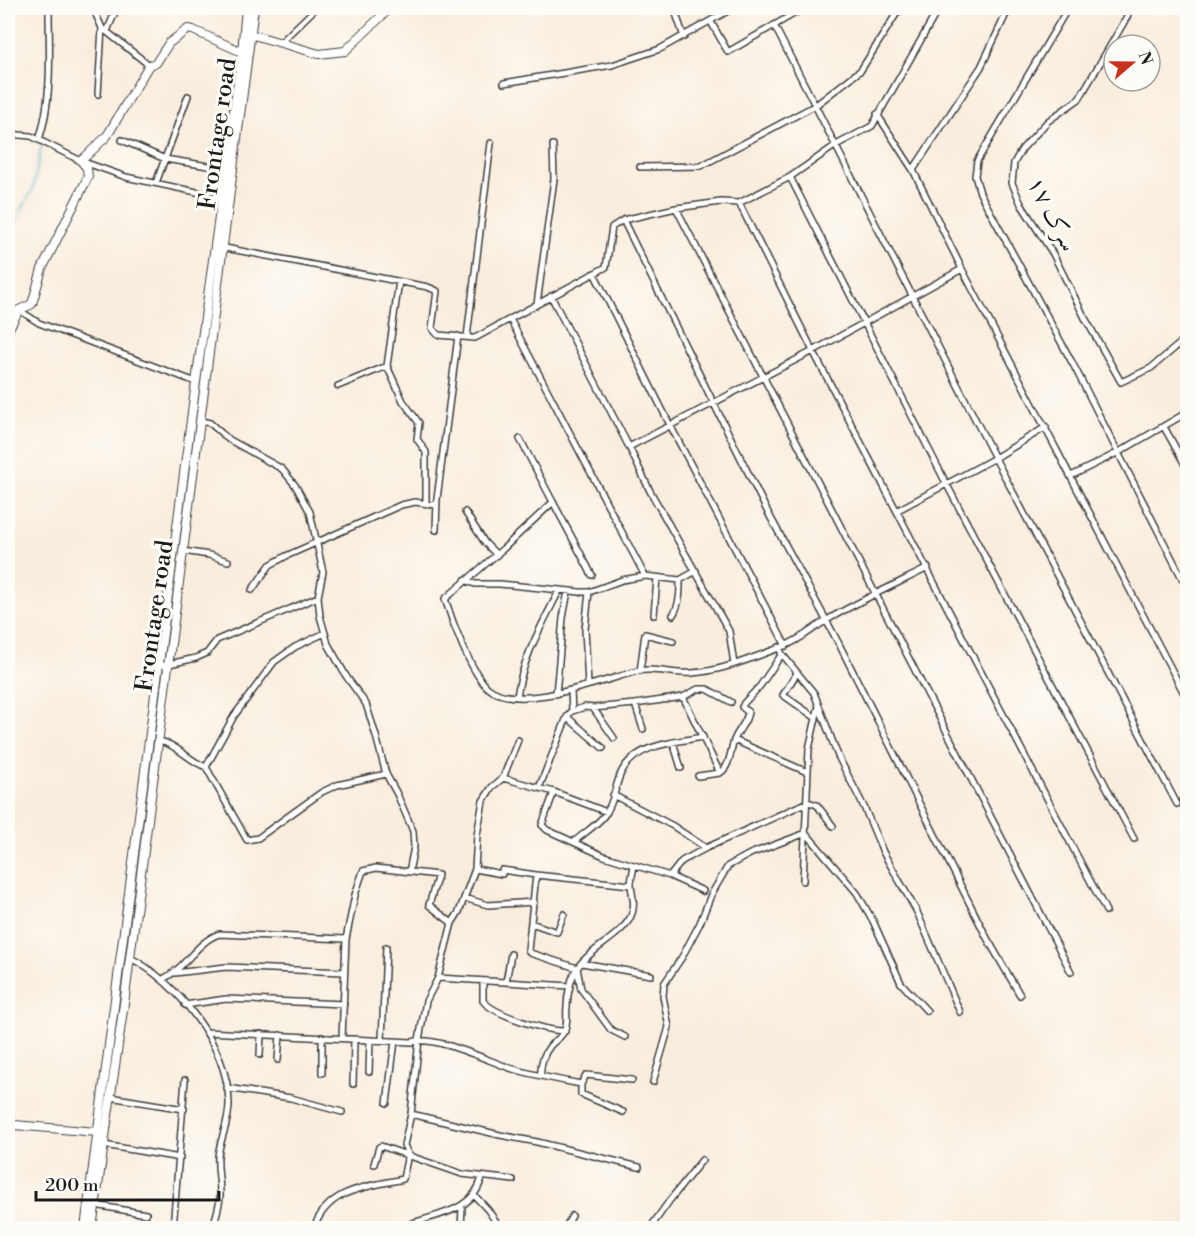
<svg xmlns="http://www.w3.org/2000/svg" width="1195" height="1236" viewBox="0 0 1195 1236" font-family="'Libre Bodoni',Amiri,serif">
<rect width="100%" height="100%" fill="#fdfcf7"/>
<filter id="ink" filterUnits="userSpaceOnUse"><feTurbulence type="fractalNoise" baseFrequency=".0167" numOctaves="2"/><feDisplacementMap in="SourceGraphic" scale="12" xChannelSelector="R" yChannelSelector="G"/><feConvolveMatrix kernelMatrix="1 2 1 2 8 2 1 2 1" color-interpolation-filters="sRGB"/></filter>
<filter id="wash" filterUnits="userSpaceOnUse"><feTurbulence type="fractalNoise" baseFrequency=".008" numOctaves="4" result="noise"/><feDisplacementMap in="SourceGraphic" scale="24" xChannelSelector="R" yChannelSelector="G"/><feGaussianBlur stdDeviation="1.35" result="paint"/><feColorMatrix in="noise" values="0 0 0 0 0 0 0 0 0 0 0 0 0 0 0 0 0 1.4 0 .05"/><feComposite in="paint" operator="in"/></filter>
<g filter="url(#wash)">
<rect width="100%" height="100%" fill="#f9eddd"/>
<g fill="none" stroke-linecap="round" stroke-linejoin="round">
<path stroke="#44a9c4" stroke-width="1.5" d="M8,235L33,189L42,143"/>
</g>
</g>
<g filter="url(#ink)">
<g fill="none" stroke-linecap="round" stroke-linejoin="round">
<g stroke="#3d3b39" stroke-width="8">
<path id="street" d="M93,8L102,28L149,65
M677,8L675,11L684,37
M1068,8L977,161L975,176L980,193L1074,366L1182,578
M1130,8L1127,17L1079,99L1048,121L1022,149L1014,163L1012,183L1021,204L1053,254L1085,318L1121,382L1151,368L1183,341L1188,340
M711,22L728,52L804,8
M774,25L995,458L1177,804
M107,31L117,8
M281,42L316,8
M504,83L612,65L660,49L733,8
M98,94L102,28
M8,134L31,136L81,161L126,177L206,194L223,200
M39,140C53,97 49,52 49,8
M122,140L165,159L227,169
M640,167L701,166L816,105L861,70L900,8
M913,170L981,67L1009,8
M790,177L947,485L1134,839
M156,183L188,96
M739,203L813,351L1106,911
M676,208L1071,972
M623,220L765,507L839,644L987,938L1020,995
M220,247L428,287L437,291L432,328L438,335L475,338L606,267L612,227L623,220L676,208L721,202L739,203L790,177L836,145L872,126L939,8
M962,269L1188,701
M594,273L670,425L786,646
M399,281L387,366L403,401L419,423L417,439L426,452V503
M551,296L629,447L650,491L729,631L734,664
M537,304L554,179L553,145
M19,310L39,323L196,382
M510,319L645,576
M467,337L491,143
M338,386L387,366
M201,421L210,423L228,439L282,469L295,485L310,512L323,572L318,597L320,616L328,644L346,676L366,704L376,736L386,774L397,794L413,831L414,847L409,872
M1164,427L1188,470
M520,439L553,502L504,548L445,599C452,621 471,673 488,688C519,713 603,680 638,671C655,667 675,675 692,673C724,671 754,657 784,646C799,641 813,628 827,620C859,601 894,585 928,568
M629,447L813,351L962,269L913,170L877,114
M1071,476L1119,452L1188,412
M553,502L592,575
M898,510L995,458L1046,427
M465,512L485,543L497,555
M436,530L437,499L458,336
M183,551L209,555L228,561
M465,580L475,584H500L580,592H589L622,580L645,576L680,580L696,571
M252,590L270,565L286,556L401,505L415,502L436,505
M654,615L657,578
M673,615C680,604 680,593 680,580
M779,647L782,654L814,693L838,756L864,807L883,852L917,912L960,1012
M160,666L196,658L207,653L217,640L318,597
M640,671L645,634L673,641
M797,673L783,695L816,718
M588,685L585,629L589,592
M556,694L563,618L568,591
M517,697C522,659 542,625 559,591
M683,697L720,773C731,766 730,749 735,738C739,729 747,722 748,712L742,707L744,703L760,686L782,654
M635,704L643,729
M593,708L614,738
M572,711L585,707L593,708L635,704L683,697L698,689H707L731,702
M567,717L603,748
M734,740L807,772
M158,741C176,743 188,761 206,767L247,840L258,838L322,792L337,785L386,774
M673,742L681,768
M206,767L234,716L274,662L295,647L325,633
M698,776L720,773
M503,778L554,792L607,812
M539,788L567,717L572,711L571,691
M554,792L542,825L547,830L604,856L670,876L703,891
M613,795L673,826L706,848
M575,841C584,833 599,824 606,813C614,802 615,786 621,773C635,744 675,742 703,737
M475,869L502,874V870L536,875
M670,876L682,861L706,848L808,802L817,805L833,826
M803,881L809,749L818,709
M464,898L488,905L534,902
M531,923L557,932L564,914
M129,957C178,983 227,1045 229,1102C230,1120 220,1139 218,1156C217,1169 220,1180 220,1193C221,1204 215,1217 213,1228
M582,963L651,975
M175,973L226,967L344,972
M438,978L570,986
M163,979C185,969 196,942 219,934L346,939
M483,981V1001C495,1015 546,1031 565,1031
M506,982L511,954
M185,1005L226,999L344,1004
M206,1032L412,1042C436,1035 488,1061 513,1069C535,1075 558,1080 581,1084
M625,1037L611,1030L581,989L577,968L530,953L528,950L536,875L631,885
M342,1038L346,939L355,895L363,871L376,868L438,875L429,905L452,923
M382,1040L386,947
M260,1055L261,1034
M278,1060L280,1035
M369,1072L370,1040
M322,1073V1037
M541,1076C540,1065 543,1055 550,1046C555,1040 562,1038 565,1029C568,1021 566,1015 567,1007C567,994 571,977 578,967C591,948 622,936 631,916C636,905 632,896 631,885C631,879 633,872 634,866
M653,1082L669,1027L663,996L664,984L682,957L700,923L711,895L728,866L750,854L806,833L857,893L873,921L901,983L927,1011
M353,1084L354,1039
M227,1088L291,1098L342,1112
M110,1097L184,1109
M387,1103L395,1041
M623,1112L581,1094V1084L586,1075L632,1080
M411,1114L500,1135L537,1142L639,1167
M104,1145L180,1158
M374,1164L379,1147L381,1146L462,1174L513,1180
M474,1195L488,1210L500,1228
M95,1205L146,1214
M92,1225L110,1228
M173,1228L185,1080
M314,1228C328,1188 367,1187 403,1179L408,1154L404,1145L411,1114L419,1040L426,1001L438,978L452,923L459,912L475,869L477,835L483,801L492,787L503,778L518,740
M404,1228L410,1224C439,1214 474,1211 482,1177
M461,1228L462,1207
M565,1228L572,1216
M650,1228L670,1200L702,1160"/>
</g>
<g stroke="#3d3b39" stroke-width="10">
<path id="secondary" d="M247,33L319,54L345,51L390,8
M8,330L19,310L32,304L42,269L88,177L87,168L81,161L107,136L149,65L156,63L169,43L188,29L193,30L242,52
M8,952L11,993L8,1020
M8,1123L14,1125L97,1132
M85,1228L196,382L242,52L246,8
M92,1228L125,996L254,8"/>
</g>
<use href="#street" stroke="#fff" stroke-width="5"/>
<use href="#secondary" stroke="#fff" stroke-width="8"/>
</g>
</g>
<g text-anchor="middle" dominant-baseline="central" stroke-width="6" stroke-linejoin="round" paint-order="stroke">
<g font-size="24" fill="#1c1c1c" stroke="#fdfcf7">
<text transform="translate(218 134) rotate(-82)">Frontage road</text>
<text transform="translate(1052 214) rotate(63)">سرک ۱۷</text>
<text transform="translate(155 616) rotate(-82)">Frontage road</text>
</g>
</g>
<rect width="1195" height="1236" fill="none" stroke="#fdfcf7" stroke-width="30"/>
<g transform="translate(1132 63) rotate(70)"><circle r="28" fill="#fdfcf7" stroke="#a3a29f" stroke-width="1.5"/>
<path d="M0-4.5L10 22L0 15L-10 22Z" fill="#c8321e"/>
<text y="-9" font-size="16" font-weight="bold" text-anchor="middle" fill="#1c1c1c">N</text>
</g>
<path d="M36 1191v9h183v-9" fill="none" stroke="#1c1c1c" stroke-width="3"/>
<text x="45" y="1191" font-size="18" fill="#1c1c1c" stroke="#fdfcf7" stroke-width="4.5" paint-order="stroke">200 m</text>
</svg>
